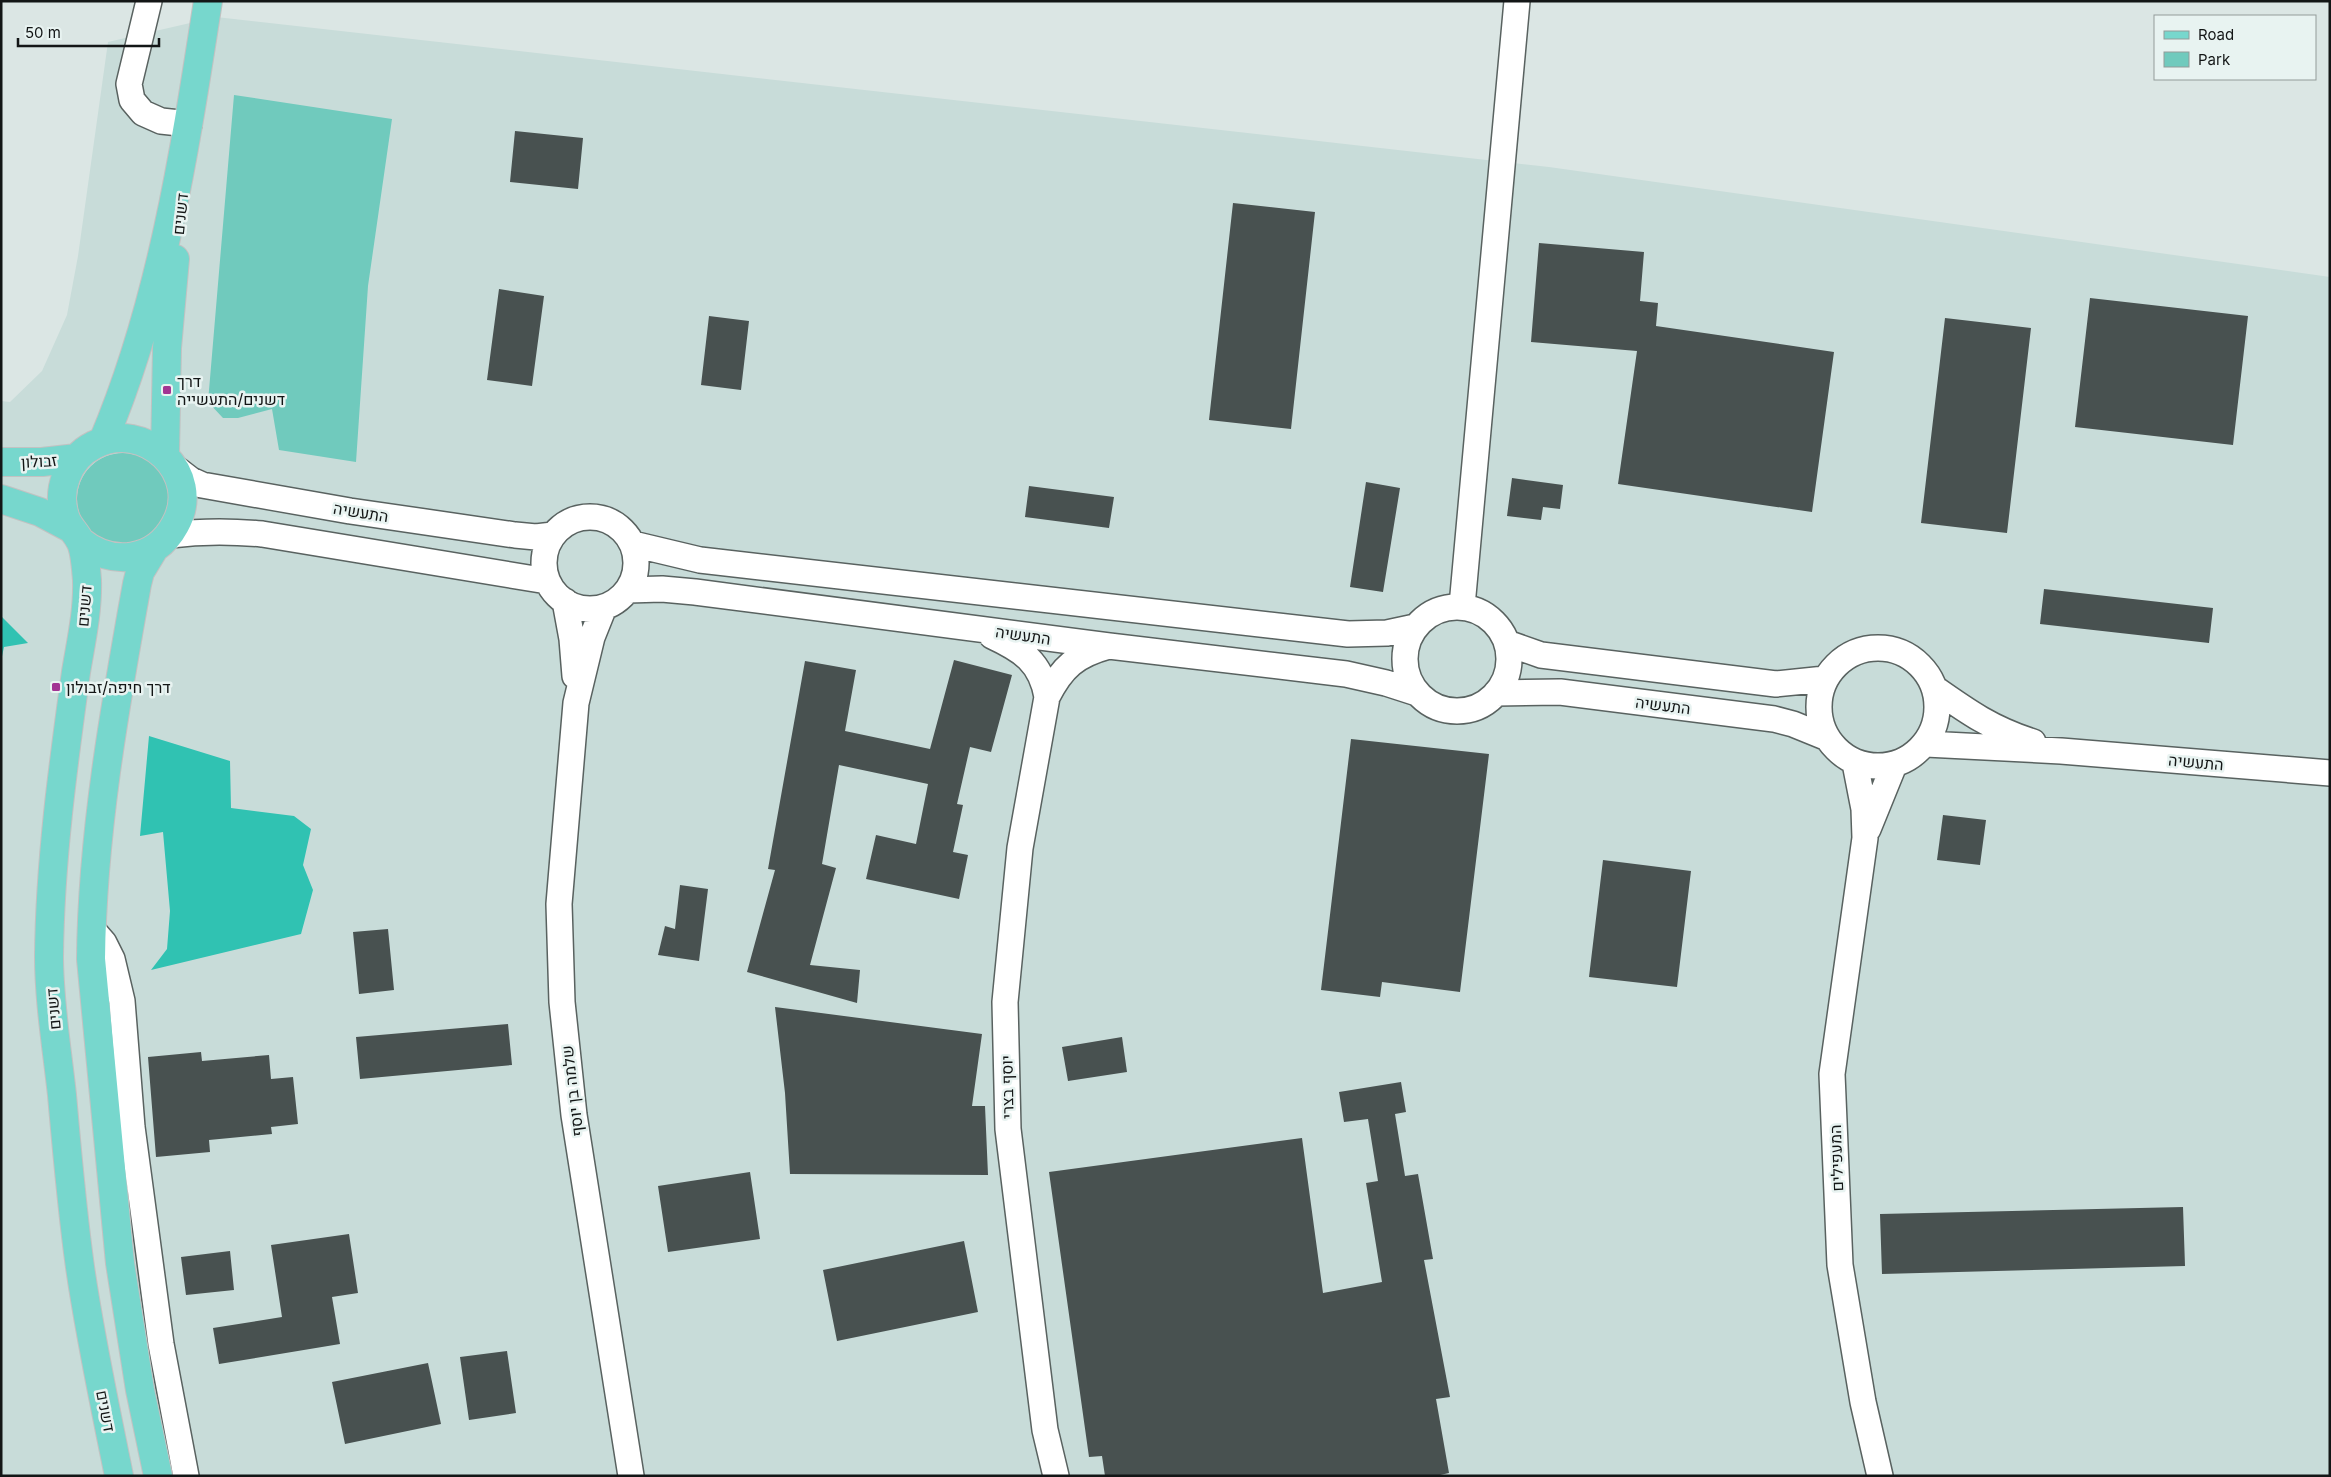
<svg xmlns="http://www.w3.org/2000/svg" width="2331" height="1477" viewBox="0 0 2331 1477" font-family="Inter,Heebo,sans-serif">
<rect width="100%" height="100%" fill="#dbe6e4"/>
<path fill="#c8dcd9" d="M216,17L1549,167L2330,277V1476H1V401L10,402L42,371L67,315L78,256L108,42Z"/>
<path fill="#70cabd" d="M234,95L392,119L368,286L356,462L279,450L272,409L238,418H223L208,402Z
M77 499a46 46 0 1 1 92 0a46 46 0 1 1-92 0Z"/>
<path fill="#30c2b2" d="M1,616L28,643L4,647L1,661Z
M149,736L230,761L231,808L294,816L311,829L303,865L313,890L301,934L151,970L167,949L170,911L163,832L140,836Z"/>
<path fill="#485150" d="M515,131L583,138L578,189L510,182Z
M1233,203L1315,212L1291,429L1209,420Z
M1539,243L1644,252L1640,301L1658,303L1656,326L1834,352L1812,512L1618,484L1637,351L1531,342Z
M499,289L544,296L532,386L487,380Z
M2090,298L2248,316L2233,445L2075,427Z
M709,316L749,321L741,390L701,385Z
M1945,318L2031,328L2007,533L1921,523Z
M1512,478L1563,485L1560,509L1543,507L1541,520L1507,516Z
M1366,482L1400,488L1383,592L1350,587Z
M1029,486L1114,497L1109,528L1025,517Z
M2044,589L2213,608L2209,643L2040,624Z
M954,660L1012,675L991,752L970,747L957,804L963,805L953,852L968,855L959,899L866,879L876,835L916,844L928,784L839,765L822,864L836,868L810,965L860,970L857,1003L747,972L775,870L768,869L805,661L856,670L845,731L930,749Z
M1351,739L1489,754L1460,992L1382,982L1380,997L1321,990Z
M1943,815L1986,820L1980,865L1937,860Z
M1603,860L1691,871L1677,987L1589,977Z
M680,885L708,889L699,961L658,955L665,926L675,929Z
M388,929L394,990L359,994L353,932Z
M775,1007L982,1034L972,1106H985L988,1175L790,1174L785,1093Z
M508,1024L512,1065L360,1079L356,1037Z
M1122,1037L1127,1072L1068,1081L1062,1047Z
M201,1052L202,1061L269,1055L271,1079L293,1077L298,1124L271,1127L272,1134L209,1140L210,1152L156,1157L148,1057Z
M1401,1082L1406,1112L1395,1114L1405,1176L1418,1174L1433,1259L1424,1260L1450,1397L1436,1399L1449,1473L1436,1476H1105L1102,1456L1089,1457L1049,1172L1302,1138L1323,1293L1382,1282L1366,1183L1378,1181L1368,1119L1344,1122L1339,1092Z
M750,1172L760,1239L668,1252L658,1186Z
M2183,1207L2185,1266L1882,1274L1880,1214Z
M349,1234L358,1293L332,1297L340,1344L219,1364L213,1328L282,1317L271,1245Z
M964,1241L978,1312L837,1341L823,1270Z
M230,1251L234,1290L186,1295L181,1257Z
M507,1351L516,1413L469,1420L460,1357Z
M428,1363L441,1424L345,1444L332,1382Z"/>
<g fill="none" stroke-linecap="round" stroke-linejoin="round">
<g stroke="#596260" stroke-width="28">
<path id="minor" d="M149,1L129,84L132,100L143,113L161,121L189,124
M174,467L191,480L202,485L350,511L515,535L536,537L553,535
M544 563a46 46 0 1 1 92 0a46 46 0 1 1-92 0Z
M170,535C201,531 231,531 262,534L547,581
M633,544L700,560L1348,634L1387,633L1415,627
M628,590L662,589L695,592L1109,646L1346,674L1386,683L1417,693
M565,601L572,639L575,676
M1462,606L1517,1
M1405 659a52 52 0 1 1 104 0a52 52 0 1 1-104 0Z
M604,607L592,637L576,703L559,904L562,1002L574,1115L631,1476
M992,636C1022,650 1041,662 1047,697
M1507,643L1541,655L1776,684L1825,679
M1819 707a59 59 0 1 1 118 0a59 59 0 1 1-118 0Z
M1934,688C1968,712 1992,729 2033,742
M1496,693L1560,692L1774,719L1793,724L1825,737
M1926,744L2061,751L2330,773
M1855,763L1864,809L1865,838L1832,1074L1840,1265L1863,1402L1880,1476
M1868,829L1894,765
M91,928L104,943L112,959L122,1001L132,1127L161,1344L186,1476
M1056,1476L1045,1430L1008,1129L1005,1002L1020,848L1047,697C1062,667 1076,655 1109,646"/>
</g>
<g stroke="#c2c2c2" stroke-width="30">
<path id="major" d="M103,441C162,302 185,149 208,1
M165,455L167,348L175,259
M1,462H42L77,458
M1,499L40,512L70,528
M80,541C112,567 155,562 175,525C204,474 144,418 94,445C68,458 55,491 66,519C69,527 76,533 80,541C85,550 86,569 87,580C88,611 81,642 76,672C63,766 50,861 49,956C49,1002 57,1049 62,1095C67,1152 72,1210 80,1267C90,1337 105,1406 119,1476
M154,549L140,572L137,584C115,706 92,835 91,959L120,1263L140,1390L158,1476"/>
</g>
<use href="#minor" stroke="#fff" stroke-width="25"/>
<use href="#major" stroke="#77d7cd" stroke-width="28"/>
</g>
<g fill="#a23493" stroke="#e8f3f1" stroke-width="2">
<rect x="162" y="385" width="10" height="10" rx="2.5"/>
<rect x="51" y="682" width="10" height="10" rx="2.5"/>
</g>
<g text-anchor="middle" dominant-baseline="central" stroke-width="5" stroke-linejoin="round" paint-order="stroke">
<g font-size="16" fill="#131616" stroke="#e8f3f1">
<text transform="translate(180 214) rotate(-84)">דשנים</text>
<text transform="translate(39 461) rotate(-3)">זבולון</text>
<text transform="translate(361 512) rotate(9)">התעשיה</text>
<text transform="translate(84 606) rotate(-85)">דשנים</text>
<text transform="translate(1023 635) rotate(8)">התעשיה</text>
<text transform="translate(1663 705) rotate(7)">התעשיה</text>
<text transform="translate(2196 762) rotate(5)">התעשיה</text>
<text transform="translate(53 1009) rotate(-95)">דשנים</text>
<text transform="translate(1007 1087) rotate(-91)">יוסף בצרי</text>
<text transform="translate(572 1091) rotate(-97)">שלמה בן יוסף</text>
<text transform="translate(1836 1158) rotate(-92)">המעפילים</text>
<text transform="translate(106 1411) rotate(79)">דשנים</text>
</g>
<g font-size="16" fill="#131616" stroke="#e8f3f1" text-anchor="start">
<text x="177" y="381">דרך<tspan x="177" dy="18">דשנים/התעשייה</tspan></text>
<text x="66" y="687">דרך חיפה/זבולון</text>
</g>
</g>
<rect width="2331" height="1477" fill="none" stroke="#131616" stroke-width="5"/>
<rect x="2154" y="15" width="162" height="65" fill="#e8f3f1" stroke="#939b99"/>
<rect x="2164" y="31" width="25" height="8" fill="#77d7cd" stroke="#939b99"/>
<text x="2198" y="40" font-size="15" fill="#131616">Road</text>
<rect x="2164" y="52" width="25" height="15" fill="#70cabd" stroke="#939b99"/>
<text x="2198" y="65" font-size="15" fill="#131616">Park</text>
<path d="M18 38v8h141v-8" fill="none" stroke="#131616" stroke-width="2.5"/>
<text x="25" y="38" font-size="15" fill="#131616" stroke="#e8f3f1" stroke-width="4" paint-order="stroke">50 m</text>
</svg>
